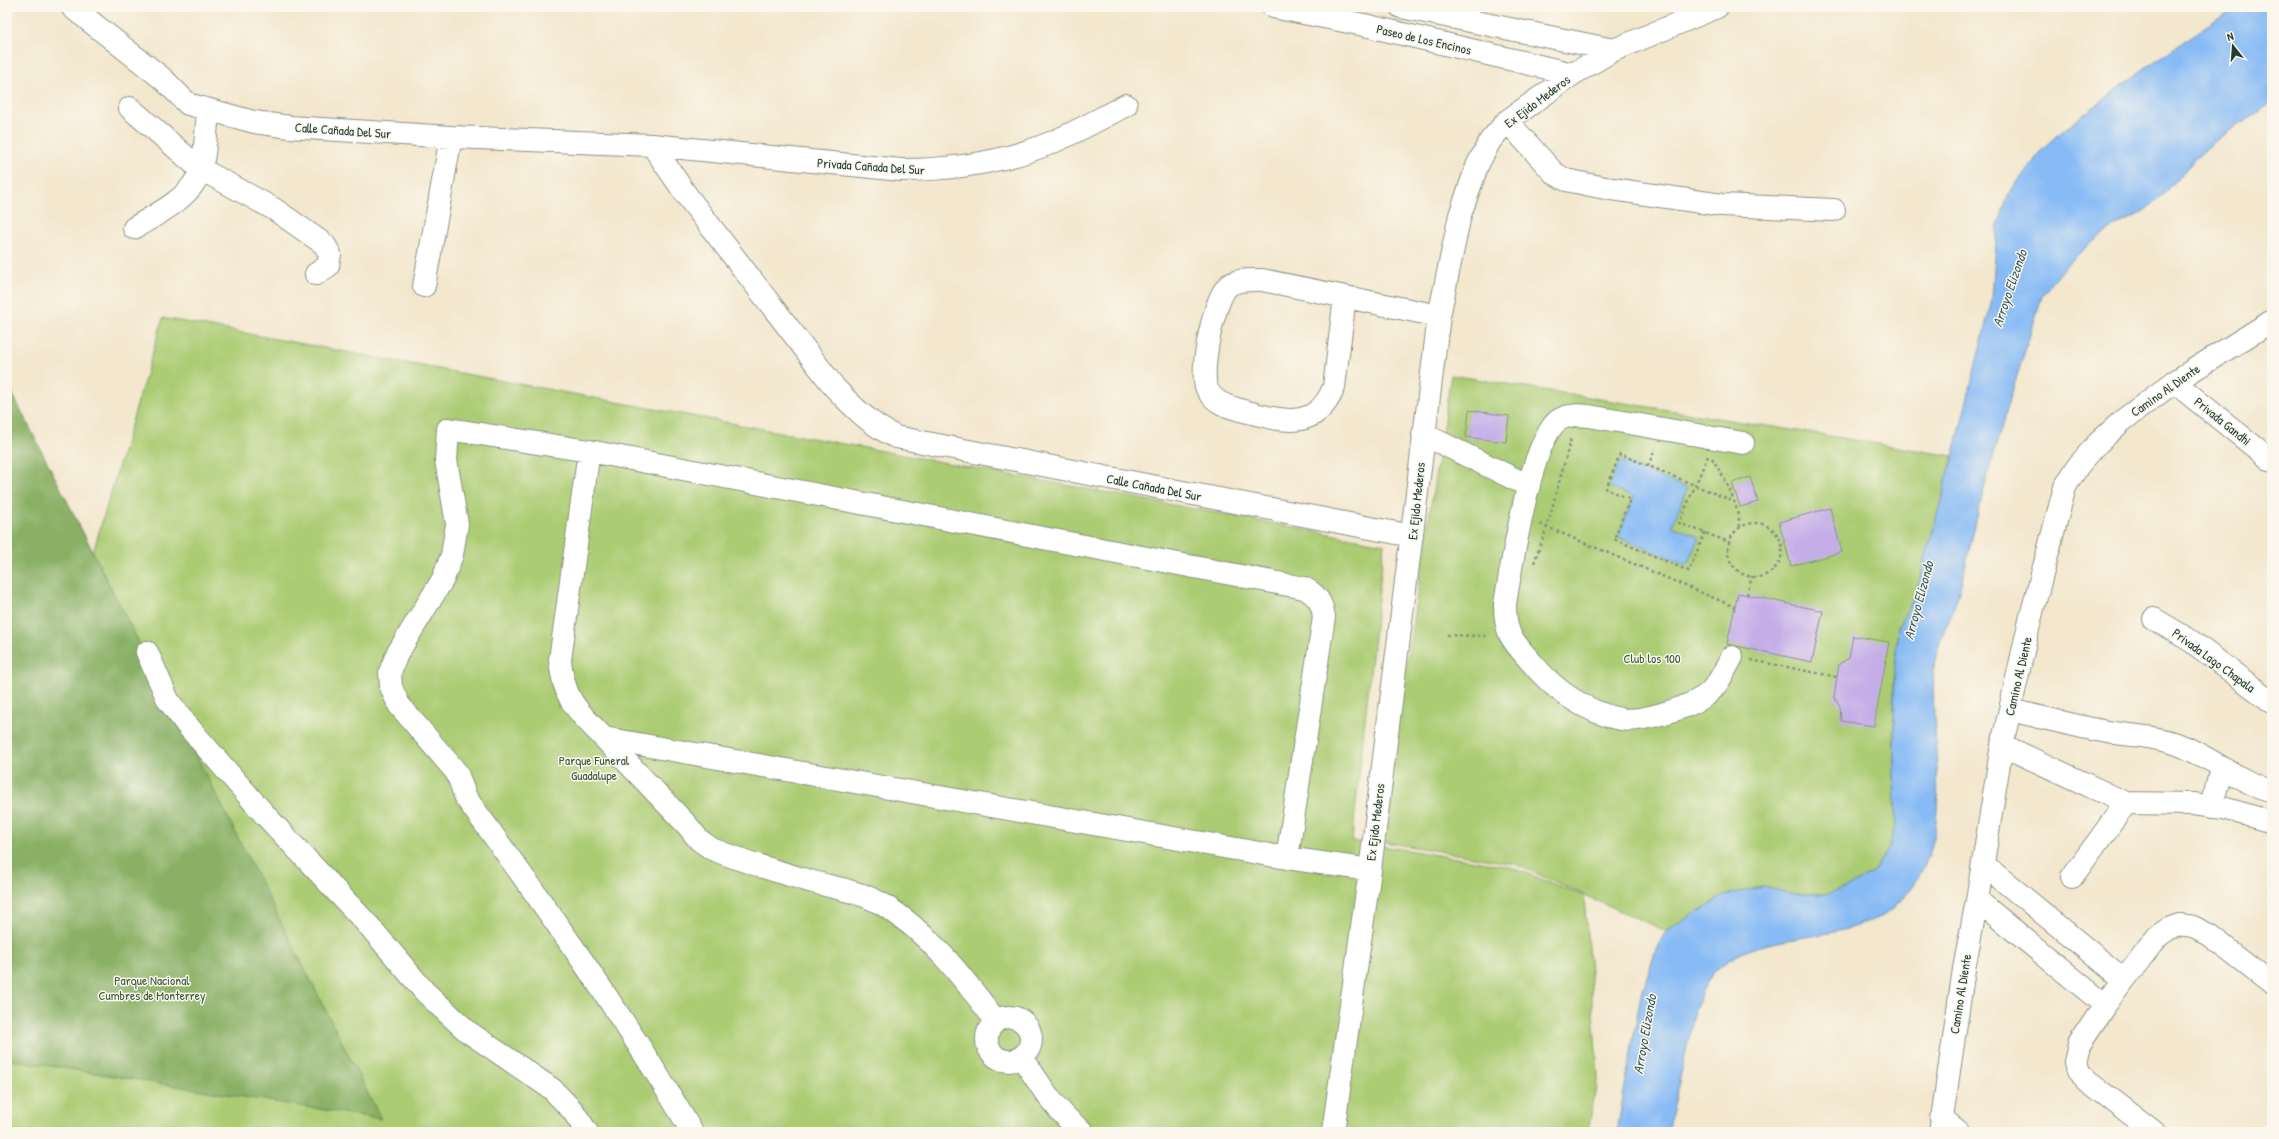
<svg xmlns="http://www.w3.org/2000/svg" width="2279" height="1139" viewBox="0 0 2279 1139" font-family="'Patrick Hand',sans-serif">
<rect width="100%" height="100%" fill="#fbf7ec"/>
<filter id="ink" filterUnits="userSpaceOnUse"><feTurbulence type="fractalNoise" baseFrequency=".025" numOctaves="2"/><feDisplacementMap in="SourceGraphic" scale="8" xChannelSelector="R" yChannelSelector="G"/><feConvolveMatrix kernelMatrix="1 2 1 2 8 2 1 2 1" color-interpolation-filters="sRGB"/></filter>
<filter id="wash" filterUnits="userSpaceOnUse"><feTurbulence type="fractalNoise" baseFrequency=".012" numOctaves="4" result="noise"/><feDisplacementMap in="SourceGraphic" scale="16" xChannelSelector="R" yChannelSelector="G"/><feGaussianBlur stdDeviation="0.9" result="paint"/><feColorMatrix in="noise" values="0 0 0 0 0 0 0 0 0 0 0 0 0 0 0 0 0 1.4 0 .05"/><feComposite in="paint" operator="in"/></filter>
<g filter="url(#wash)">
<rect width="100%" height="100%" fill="#f3e7ce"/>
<path fill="#accc73" stroke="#668454" d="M163,318L1384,544L1352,841L1511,867L1584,896L1598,1076L1588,1132H7V384L93,552Z
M1451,375L1953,456L1915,596L1898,627L1894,682V784L1896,823L1890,847L1872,873L1850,886L1826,894H1795L1763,887L1725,895L1666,931L1515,864L1379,841Z"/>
<path fill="#89b065" stroke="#54764c" d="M7,383L381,1119L7,1059Z"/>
<path fill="#88bbf5" stroke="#547c94" d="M2239,7H2272V103C2246,120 2218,136 2196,158C2179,176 2166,195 2145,210C2137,216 2126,221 2116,226C2088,243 2060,268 2042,296C2026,349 2008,402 1993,456C1980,500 1971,544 1960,588C1953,615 1937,639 1934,667C1929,724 1950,813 1925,864C1918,879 1905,899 1892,910C1885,916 1872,920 1864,923C1817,943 1754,933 1715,971C1705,982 1700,997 1695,1010L1668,1132H1617L1640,1000L1656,949L1666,931L1725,895L1763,887L1795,894H1826L1850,886L1872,873L1890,847L1896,823L1894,784V682L1898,627L1915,596L1955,449L1992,299L1997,228L2009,193L2043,149L2066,128L2153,62L2216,20Z
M1620,461L1687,488L1672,526L1699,537L1687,565L1618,537L1634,497L1609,487Z"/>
<g id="blocks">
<path fill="#c5aee8" d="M1469,410L1509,416L1506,442L1466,437Z
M1750,477L1758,502L1740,507L1732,483Z
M1830,508L1842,552L1791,566L1779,522Z
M1738,593L1823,611L1812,662L1727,644Z
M1853,636L1889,642L1874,726L1841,721L1840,706L1834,697L1839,664L1849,658Z"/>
</g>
</g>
<g filter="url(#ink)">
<use href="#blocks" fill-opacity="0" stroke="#899281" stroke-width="1"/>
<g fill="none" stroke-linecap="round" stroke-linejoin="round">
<g stroke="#899281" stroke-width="24">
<path id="minor" d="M72,7L163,79L188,104L254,122L290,127L451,137L652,145L901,170C953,170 1005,162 1053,142C1078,131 1102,118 1126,105
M1273,7L1364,25L1573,74
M1401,7L1614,50
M130,108L199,168L274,209L324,244L330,254L328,266L316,274
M1507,121L1554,173L1566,180L1605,188L1722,205L1834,210
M652,145L687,196L835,388C854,408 871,425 896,437L1412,536
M134,228C155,215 183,202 196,180C206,163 206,130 208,110
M424,286L451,137
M1345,297L1334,387C1317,430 1285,422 1248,412C1233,408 1215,405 1207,389C1199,372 1214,297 1229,285C1239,279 1251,280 1262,280L1439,316
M2174,382L2272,461
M1423,434L1529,486
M589,451L560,660C564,701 577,710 604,738L1287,858L1370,870
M2154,619L2191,641L2272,702
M147,652L168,700L186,724L266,816L370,927L425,992L467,1031L552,1089L573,1111L587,1132
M1732,657C1724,671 1717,689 1702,698C1686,708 1639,723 1621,719C1587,713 1554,690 1533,664C1513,641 1505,636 1505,604C1511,568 1531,438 1559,420C1568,414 1579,415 1589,416L1743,443
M2010,710C2041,717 2071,725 2102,731C2127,736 2152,735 2177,744C2210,756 2238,782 2272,791
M604,738L687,825L699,840L712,849C744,862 779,872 813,882C836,888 861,892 882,904C929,932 964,979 996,1021
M2002,745L2126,803L2193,804L2223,808L2272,822
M2212,807L2221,768
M1983,864L2124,980
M2072,877L2126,803
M1977,900L2105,1005
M987 1039a22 22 0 1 1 44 0a22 22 0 1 1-44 0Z
M1022,1057C1040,1085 1056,1112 1083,1132
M1941,1118L1959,1132
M692,1132C624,1016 546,907 466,798L457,773L399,705L391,687L390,672L397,654L443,579L452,555L457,524L446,460L448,429L589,451L1304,588C1317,595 1322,602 1324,617L1287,858
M1333,1132L1370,870L1439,316L1460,215L1477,166L1490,141L1507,121L1573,74L1614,50L1717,7
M1940,1132L1964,969L1977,900L2002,745L2030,620L2065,487L2078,466L2098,443L2122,421L2174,382L2272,321
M2154,1132L2088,1081L2078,1071L2075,1061L2079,1044L2105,1005L2157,937L2168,929L2179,925L2193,927L2209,935L2272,984"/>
</g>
<path stroke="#899281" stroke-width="2.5" stroke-dasharray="3 3" stroke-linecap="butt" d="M1708,456L1679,523L1729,542
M1712,458C1726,480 1737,501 1740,527
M1648,466L1655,449
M1728 550a27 27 0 1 1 54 0a27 27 0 1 1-54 0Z
M1540,524L1735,607
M1705,532L1689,571L1614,539L1630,499L1606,489L1620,454L1735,502
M1534,563L1547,527L1571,438
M1747,595L1752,576
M1447,635L1488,636
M1751,660L1837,677"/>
<use href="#minor" stroke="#fff" stroke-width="22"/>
</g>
</g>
<g text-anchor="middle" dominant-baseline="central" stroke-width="3" stroke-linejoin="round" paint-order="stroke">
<g font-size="13" fill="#1f3d34" stroke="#fbf7ec">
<text transform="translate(1424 39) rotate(13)">Paseo de Los Encinos</text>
<text transform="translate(1537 101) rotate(-37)">Ex Ejido Mederos</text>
<text transform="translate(343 130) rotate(4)">Calle Cañada Del Sur</text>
<text transform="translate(871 166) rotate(4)">Privada Cañada Del Sur</text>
<text transform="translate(2165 390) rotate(-35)">Camino Al Diente</text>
<text transform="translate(2223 421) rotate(39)">Privada Gandhi</text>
<text transform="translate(1154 487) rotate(11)">Calle Cañada Del Sur</text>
<text transform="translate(1416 501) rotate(-84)">Ex Ejido Mederos</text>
<text transform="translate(2214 660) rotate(36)">Privada Lago Chapala</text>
<text transform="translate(2018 676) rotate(-77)">Camino Al Diente</text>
<text transform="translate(1375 822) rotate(-83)">Ex Ejido Mederos</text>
<text transform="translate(1960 994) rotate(-81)">Camino Al Diente</text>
</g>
<g font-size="13" fill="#3b5a41" stroke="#fbf7ec">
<text x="1652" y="658">Club los 100</text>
<text x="594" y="760">Parque Funeral<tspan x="594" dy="15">Guadalupe</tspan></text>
<text x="152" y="980">Parque Nacional<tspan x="152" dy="15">Cumbres de Monterrey</tspan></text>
</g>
<g font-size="14" font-style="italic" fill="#395c64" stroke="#fbf7ec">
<text transform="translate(2009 288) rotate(-71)">Arroyo Elizondo</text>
<text transform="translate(1918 600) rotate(-75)">Arroyo Elizondo</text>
<text transform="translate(1644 1034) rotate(-80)">Arroyo Elizondo</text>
</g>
</g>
<rect width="2279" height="1139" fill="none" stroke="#fbf7ec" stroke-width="24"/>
<g transform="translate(2233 46) rotate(343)" stroke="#fbf7ec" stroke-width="3" paint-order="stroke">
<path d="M0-3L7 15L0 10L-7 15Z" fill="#1f3d34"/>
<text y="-6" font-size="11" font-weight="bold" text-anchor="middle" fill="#1f3d34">N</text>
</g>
</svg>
